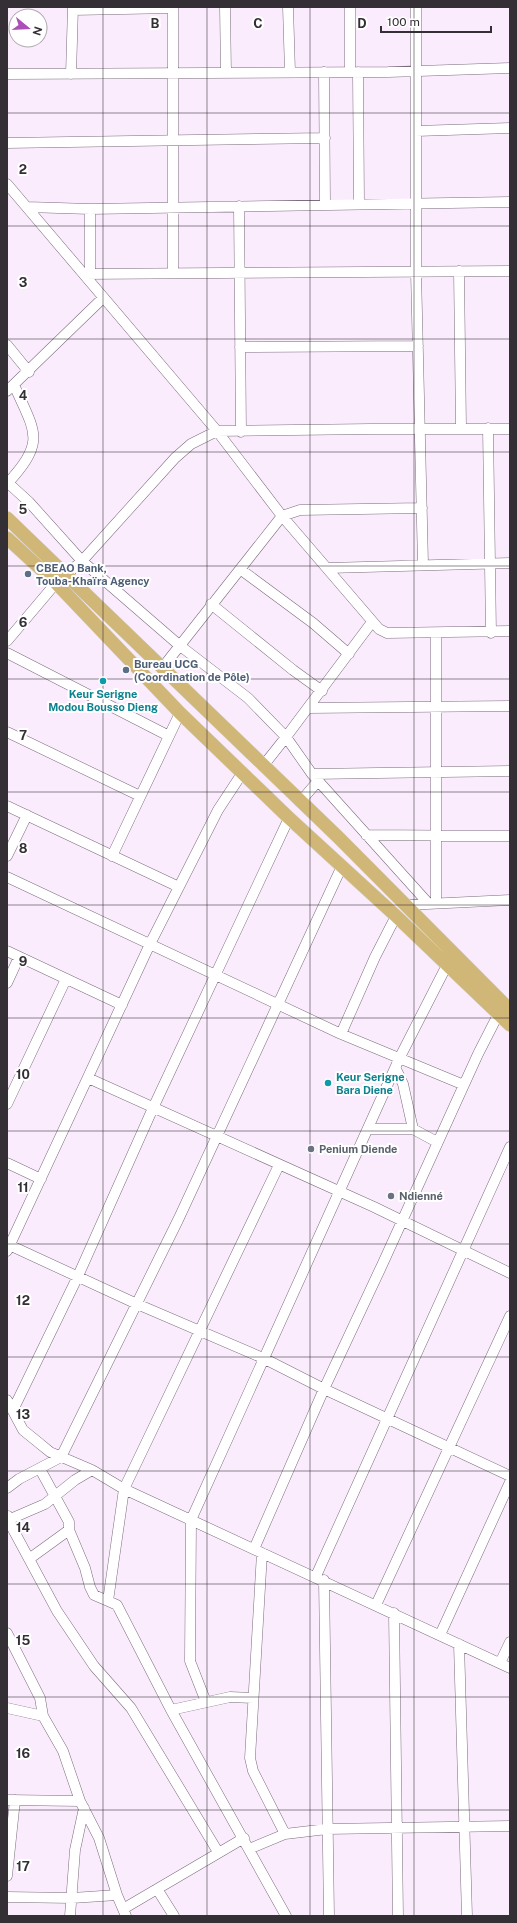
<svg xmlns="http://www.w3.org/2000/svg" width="517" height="1923" viewBox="0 0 517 1923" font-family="'Public Sans',sans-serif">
<rect width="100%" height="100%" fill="#fbecfd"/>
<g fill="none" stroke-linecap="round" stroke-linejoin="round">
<g stroke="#7a6d7c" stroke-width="11">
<path id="minor" d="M225,7L226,73
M288,7L290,72
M350,7V72
M416,7V272L423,564
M73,10L173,8
M324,72L325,204
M358,72L359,204
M7,74L388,72L510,68
M71,74L73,7
M416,131L510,128
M7,143L325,138
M7,184L217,431L282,516L379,629L387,633L510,631
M239,206L241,432
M27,207L90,209L510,202
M90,209V274
M459,271L461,428
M173,273V7
M84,274L510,271
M7,345L29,372
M240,347L418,346
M7,391L103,298
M488,428L491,633
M7,482L29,502L82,561L179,645L248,698L286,737L312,774L428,903
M7,484C46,441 36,434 14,385
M328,568L510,563
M240,569L313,623L349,654
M211,604L293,670L322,691
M436,633V902
M7,641L56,583L82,561L175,458L191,444L217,431L371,429H510
M7,653L169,736
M163,667L282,516L300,510L422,508
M308,708L510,706
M7,732L140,796
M263,766L286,737L372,622
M312,774L510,771
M300,802L318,781
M7,806L179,887
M366,835L510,836
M7,856L27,815
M112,856L180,713
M7,877L341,1034L464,1085
M406,905L510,900
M7,951L122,1005
M7,983L19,957
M341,1034L375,957L396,916
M396,1069L403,1084L413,1129
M88,1078L374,1207L510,1273
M7,1104L66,979
M369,1129H413L437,1142
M7,1163L41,1179
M279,1165L124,1489L108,1601L117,1605L171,1710L286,1916
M7,1244L137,1304L263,1358L324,1389L510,1476
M7,1251L150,944L218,810L243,772
M7,1400L23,1430L39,1443L50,1452L92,1470L124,1489L510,1668
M13,1410L78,1276L153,1108L289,818
M40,1469L69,1522V1530L85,1568L90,1587L94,1595L108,1601
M7,1488L19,1479L61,1457L179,1218L342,866
M8,1516V1520L45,1504L75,1480L92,1470
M8,1520L57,1611L94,1666L131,1708L218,1852
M254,1549L324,1389L383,1263L478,1054L501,1009
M262,1553L250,1758L253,1771L285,1834
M29,1559L69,1530
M316,1576L510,1147
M324,1580L329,1916
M376,1605L510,1316
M394,1613L398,1916
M7,1633L40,1698L43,1716
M440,1635L510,1482
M459,1644L467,1916
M500,1663L510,1642
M206,1702L190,1661L191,1520L400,1057L447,965
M7,1708L43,1716L63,1751L80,1801L99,1838L117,1895L126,1916
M171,1710L230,1697L253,1698
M7,1800L80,1801
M249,1849L285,1834L327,1829L510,1826
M7,1876L15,1800
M157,1889L174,1916
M7,1897L72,1898L117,1895
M123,1909L244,1838
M70,1916L75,1850L84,1808"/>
</g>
<g stroke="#dad9db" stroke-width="14">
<path id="major" d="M7,518L339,838L510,1010
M7,538L56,583L180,713L289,818L396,916L510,1025"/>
</g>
<use href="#minor" stroke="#fff" stroke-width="10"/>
<use href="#major" stroke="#d0b777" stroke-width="13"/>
</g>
<path fill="none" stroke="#342e35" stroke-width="1" stroke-opacity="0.55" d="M103,7V1916M207,7V1916M310,7V1916M414,7V1916M7,113H510M7,226H510M7,339H510M7,452H510M7,566H510M7,679H510M7,792H510M7,905H510M7,1018H510M7,1131H510M7,1244H510M7,1357H510M7,1471H510M7,1584H510M7,1697H510M7,1810H510"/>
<g fill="#5c6f8a" stroke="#fff" stroke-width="1.5">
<circle cx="28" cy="574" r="4"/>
<circle cx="126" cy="670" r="4"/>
</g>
<g fill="#0f9aa8" stroke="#fff" stroke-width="1.5">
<circle cx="103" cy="681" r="4"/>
<circle cx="328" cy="1083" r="4"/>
</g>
<g fill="#6b7280" stroke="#fff" stroke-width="1.5">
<circle cx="311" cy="1149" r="4"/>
<circle cx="391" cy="1196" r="4"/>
</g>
<g text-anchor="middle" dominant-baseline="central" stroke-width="4" stroke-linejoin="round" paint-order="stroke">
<g font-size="11" font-weight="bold" fill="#4e5e75" stroke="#fff" text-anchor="start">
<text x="36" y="568">CBEAO Bank,<tspan x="36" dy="13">Touba-Khaïra Agency</tspan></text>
<text x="134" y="664">Bureau UCG<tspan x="134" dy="13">(Coordination de Pôle)</tspan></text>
</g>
<g font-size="11" font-weight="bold" fill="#0d838f" stroke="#fff">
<text x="103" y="694">Keur Serigne<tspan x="103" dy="13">Modou Bousso Dieng</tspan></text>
<text x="336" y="1077" text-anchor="start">Keur Serigne<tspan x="336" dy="13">Bara Diene</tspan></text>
</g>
<g font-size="11" font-weight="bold" fill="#5b616d" stroke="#fff" text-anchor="start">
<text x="319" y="1149">Penium Diende</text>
<text x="399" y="1196">Ndienné</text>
</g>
</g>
<g font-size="13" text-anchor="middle" font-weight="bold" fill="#342e35" stroke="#fff" stroke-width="4" stroke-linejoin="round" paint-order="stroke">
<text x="155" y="28">B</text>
<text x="258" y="28">C</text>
<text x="362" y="28">D</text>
<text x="23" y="174">2</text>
<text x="23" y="287">3</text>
<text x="23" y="400">4</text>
<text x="23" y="514">5</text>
<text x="23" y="627">6</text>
<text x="23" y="740">7</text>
<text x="23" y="853">8</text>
<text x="23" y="966">9</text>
<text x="23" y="1079">10</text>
<text x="23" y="1192">11</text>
<text x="23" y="1305">12</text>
<text x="23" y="1419">13</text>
<text x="23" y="1532">14</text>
<text x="23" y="1645">15</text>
<text x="23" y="1758">16</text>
<text x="23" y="1871">17</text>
</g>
<rect width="517" height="1923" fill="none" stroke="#342e35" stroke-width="16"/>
<g transform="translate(28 28) rotate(108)"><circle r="19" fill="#ffffff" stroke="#aeabae"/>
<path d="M0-3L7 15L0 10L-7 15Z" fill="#ad4fb9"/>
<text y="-6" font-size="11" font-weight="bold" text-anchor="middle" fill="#342e35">N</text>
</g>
<path d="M381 26v6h110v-6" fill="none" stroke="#342e35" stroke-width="2"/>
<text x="387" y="26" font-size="12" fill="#342e35" stroke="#ffffff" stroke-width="3" paint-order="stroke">100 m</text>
</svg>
